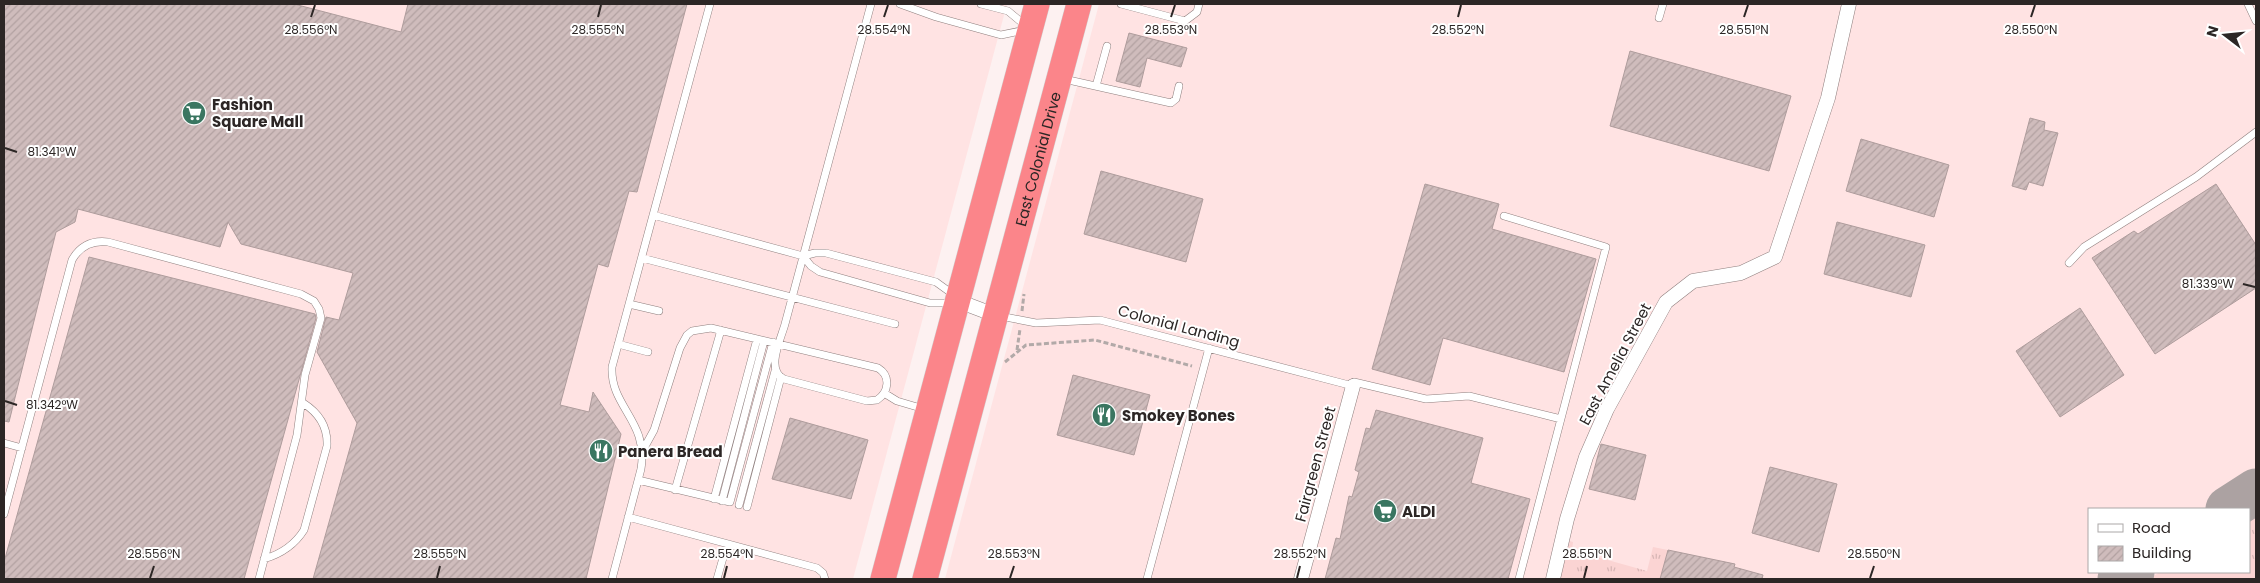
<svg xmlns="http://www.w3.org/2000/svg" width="2260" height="583" viewBox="0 0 2260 583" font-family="Poppins,sans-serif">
<defs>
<pattern id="grass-tufts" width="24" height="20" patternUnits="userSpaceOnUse" patternTransform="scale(1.25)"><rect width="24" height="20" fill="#fbd4d3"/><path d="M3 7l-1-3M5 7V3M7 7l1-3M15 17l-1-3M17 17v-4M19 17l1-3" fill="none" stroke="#d7b6b5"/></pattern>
<pattern id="building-hatch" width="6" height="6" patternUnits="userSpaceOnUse" patternTransform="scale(1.25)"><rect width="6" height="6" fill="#cfbcbc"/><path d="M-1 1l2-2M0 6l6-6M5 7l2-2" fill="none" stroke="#b2a1a1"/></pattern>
</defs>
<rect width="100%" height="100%" fill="#fdf1f1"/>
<path fill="#ffe3e3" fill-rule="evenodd" d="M4,4H1007L853,579H4Z
M1099,4H2256V579H945ZM2089,509H2249V572H2089Z"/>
<path fill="url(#grass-tufts)" d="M2256,508V579H2149L2160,572H2249V513Z
M1566,540L1573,542L1572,550L1647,571L1653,547L1668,550L1660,579H1556Z"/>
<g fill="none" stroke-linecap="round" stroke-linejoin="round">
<path stroke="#aca2a2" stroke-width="45" d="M2228,509L2256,491
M2120,579L2132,572"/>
</g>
<path fill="url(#building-hatch)" stroke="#ae9c9c" d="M4,4H294L401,32L408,4H687L637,192L629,191L608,267L598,264L560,405L589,412L593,392L621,434L586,579H313L357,423L317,352L326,317L339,320L353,273L241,244L228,222L220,247L78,209L75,222L56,232L9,422L4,421Z
M1129,33L1187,48L1181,67L1147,58L1140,87L1116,81Z
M1630,51L1791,96L1769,171L1610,126Z
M2030,118L2045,122L2044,130L2058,133L2043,186L2029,182L2026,190L2012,186Z
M1861,139L1949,165L1934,217L1846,191Z
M1101,171L1203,199L1186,262L1084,234Z
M1425,184L1499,204L1492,229L1596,259L1564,372L1443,338L1430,385L1372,369Z
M2216,184L2256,245V288L2155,354L2092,258L2134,231L2138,234Z
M1837,222L1925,245L1911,297L1824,274Z
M89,257L315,314L316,318L244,579H4V562Z
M2080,308L2124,375L2060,417L2016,351Z
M1073,375L1150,395L1134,455L1057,435Z
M1376,410L1483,438L1471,483L1530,499L1508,579H1325L1336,538L1340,539L1349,496L1352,497L1359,472L1355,470L1366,428L1370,429Z
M790,418L868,440L851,499L772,479Z
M1601,444L1646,455L1635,500L1589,489Z
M1770,467L1837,484L1819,552L1752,533Z
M1668,550L1735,564L1734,567L1763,575L1762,579H1660Z"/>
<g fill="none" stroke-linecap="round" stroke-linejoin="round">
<g stroke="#8f7f7e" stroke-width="8">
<path id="lane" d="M900,4L936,17L1001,35L1025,30
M981,4L1008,11L1026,26
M1121,4L1185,21L1197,12L1199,4
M2248,4L2256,21
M1659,18L1663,4
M1064,79L1171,103L1176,99L1179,86
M1096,86L1107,46
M653,215L803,256L815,253H826L936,282L954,295
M1504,216L1606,247L1519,579
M803,256L811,266L820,272L930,303H953
M642,258L895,324
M2069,263L2084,247L2196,177L2256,132
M629,304L659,311
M1000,316L1036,323L1100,320L1353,386
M618,344L648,352
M1354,382L1426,399L1469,396L1561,419
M884,393L897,401L924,409
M4,443L22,448
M643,450L654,430L680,348L687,335L692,331L711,328L878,368C891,376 889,392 877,400L867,401L784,379C765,370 781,339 785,324L871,4
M638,480L730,502L773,342
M675,490L721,330
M714,499L757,339
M722,501L764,341
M739,505L775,371
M747,507L781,377
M4,514L72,260C80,246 92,240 108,242L301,294L314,301L319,309L321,318L305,375L297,435L259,579
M628,517L817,568L823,573L825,579
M264,559C281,554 294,546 304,530L327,446C328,426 319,413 303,403
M612,579L641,469C649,421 610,407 612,367L710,4
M717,579L727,544
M1147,579L1209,348"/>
</g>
<g stroke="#8f7f7e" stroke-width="15">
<path id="street" d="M958,301L995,315
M1301,579L1353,386
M1553,579L1567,519L1586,457L1607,409L1666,302L1693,281L1741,273L1775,257L1828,98L1849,4"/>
</g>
<g stroke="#d1cfcf" stroke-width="26">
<g id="highway">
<path d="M883,579L1037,4"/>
<path id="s1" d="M925,579L1079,4"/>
</g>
</g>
<path stroke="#b2a9a8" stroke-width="3" stroke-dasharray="5 2.5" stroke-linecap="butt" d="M1022,311L1024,294
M1017,350L1020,329
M1005,362L1026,345L1095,340L1192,366"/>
<use href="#lane" stroke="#fff" stroke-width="7"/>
<use href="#street" stroke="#fff" stroke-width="14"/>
<use href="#highway" stroke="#fb858a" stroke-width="25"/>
</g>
<path fill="none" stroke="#2c2625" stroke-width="2" d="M311,17L315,5M598,17L601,5M884,17L888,5M1171,17L1175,5M1458,17L1461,5M1744,17L1748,5M2031,17L2035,5M5,148L17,152M2243,284L2255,287M5,401L17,405M150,578L154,566M437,578L440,566M724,578L727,566M1010,578L1014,566M1297,578L1300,566M1584,578L1587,566M1870,578L1874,566"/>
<defs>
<g id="supermarket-disc" transform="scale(1.25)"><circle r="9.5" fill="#3a7661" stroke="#fff"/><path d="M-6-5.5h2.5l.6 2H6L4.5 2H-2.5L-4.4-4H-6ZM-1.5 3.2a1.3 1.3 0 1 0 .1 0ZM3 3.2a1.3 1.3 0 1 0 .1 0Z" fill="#fff"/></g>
<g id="restaurant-disc" transform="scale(1.25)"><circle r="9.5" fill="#3a7661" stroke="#fff"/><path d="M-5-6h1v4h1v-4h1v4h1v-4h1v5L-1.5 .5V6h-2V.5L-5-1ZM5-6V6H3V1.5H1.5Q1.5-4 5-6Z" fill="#fff"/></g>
</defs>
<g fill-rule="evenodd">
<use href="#supermarket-disc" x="194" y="113"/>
<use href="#restaurant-disc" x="1104" y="415"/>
<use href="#restaurant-disc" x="601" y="451"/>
<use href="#supermarket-disc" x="1385" y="511"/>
</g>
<g text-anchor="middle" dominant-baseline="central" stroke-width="4" stroke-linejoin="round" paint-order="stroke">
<g font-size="15" font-weight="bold" fill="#2c2625" stroke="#fff" text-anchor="start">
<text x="212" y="104">Fashion<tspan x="212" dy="17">Square Mall</tspan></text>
<text x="1122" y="415">Smokey Bones</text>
<text x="618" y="451">Panera Bread</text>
<text x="1402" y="511">ALDI</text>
</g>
<g font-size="15" fill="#2c2625" stroke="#fff">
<text stroke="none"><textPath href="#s1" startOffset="435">East Colonial Drive</textPath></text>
<text transform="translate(1179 326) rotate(15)">Colonial Landing</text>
<text transform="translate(1615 364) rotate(-62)">East Amelia Street</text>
<text transform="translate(1315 464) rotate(-75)">Fairgreen Street</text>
</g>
</g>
<g font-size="12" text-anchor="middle" fill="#2c2625" stroke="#fff" stroke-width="4" stroke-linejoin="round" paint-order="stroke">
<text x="311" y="34">28.556°N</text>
<text x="598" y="34">28.555°N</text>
<text x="884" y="34">28.554°N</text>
<text x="1171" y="34">28.553°N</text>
<text x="1458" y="34">28.552°N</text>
<text x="1744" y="34">28.551°N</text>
<text x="2031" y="34">28.550°N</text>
<text x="52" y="156">81.341°W</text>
<text x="2208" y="288">81.339°W</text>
<text x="52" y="409">81.342°W</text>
<text x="1300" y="558">28.552°N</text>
<text x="154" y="558">28.556°N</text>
<text x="440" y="558">28.555°N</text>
<text x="727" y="558">28.554°N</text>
<text x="1014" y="558">28.553°N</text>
<text x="1587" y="558">28.551°N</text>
<text x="1874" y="558">28.550°N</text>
</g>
<rect width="2260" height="583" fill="none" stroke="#2c2625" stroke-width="10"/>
<rect x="2088" y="508" width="162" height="65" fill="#ffffff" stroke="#aba8a8"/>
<rect x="2098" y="524" width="25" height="8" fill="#ffffff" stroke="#aba8a8"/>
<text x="2132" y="533" font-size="15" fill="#2c2625">Road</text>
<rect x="2098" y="546" width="25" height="15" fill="url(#building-hatch)" stroke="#aba8a8"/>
<text x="2132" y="558" font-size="15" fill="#2c2625">Building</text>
<g transform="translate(2225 35) rotate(286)" stroke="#ffffff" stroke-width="4" paint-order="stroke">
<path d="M0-4L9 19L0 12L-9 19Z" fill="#2c2625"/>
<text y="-8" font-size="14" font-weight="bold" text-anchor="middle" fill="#2c2625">N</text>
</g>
</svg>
